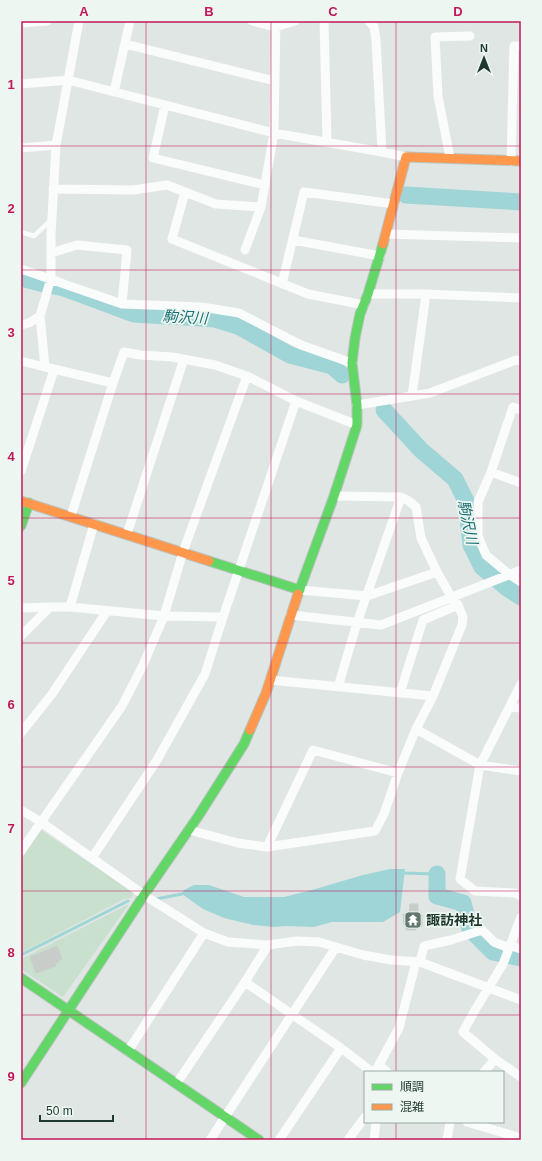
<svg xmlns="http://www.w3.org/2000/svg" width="542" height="1161" viewBox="0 0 542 1161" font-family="Arial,'Noto Sans JP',sans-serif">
<rect width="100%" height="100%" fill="#e0e6e3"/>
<path fill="#c8e0cd" d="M41,830L134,893L131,898L124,899L21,953V860Z
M129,904L63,997L21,969V959Z"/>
<path fill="#9fd5d6" d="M390,869H405L400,912L383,922H332L314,927L285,926L274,927L253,925L224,918L203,909L182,894L184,890L194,885H209L244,897H284L312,890L363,875Z"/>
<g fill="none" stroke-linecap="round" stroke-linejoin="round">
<path stroke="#9fd5d6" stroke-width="3" d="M402,873L437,874
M156,899L182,894
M21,955L128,901"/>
<path stroke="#9fd5d6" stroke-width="17" d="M406,195L521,202
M21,278L44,284L64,288L134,314L215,319L238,326L290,355L332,366L342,375
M384,410L421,450L455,479L466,501L471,545L482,567L507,588L521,597
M437,874V896L463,903L470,929L493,952L521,958"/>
</g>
<path fill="#c8cdca" stroke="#c9cfcc" d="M410,904H418V915H422V926H417L416,930H406V925H404L403,914H409Z
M57,946L62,959L59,960V962L55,963L56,966L36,973L30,957Z"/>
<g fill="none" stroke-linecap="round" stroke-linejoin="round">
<g stroke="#b9c3be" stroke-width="11">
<path id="fast" d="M21,526L29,503
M209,561L300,590
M298,594L334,496L357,425V405L352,363L355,338L360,314L368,294L383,244
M21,978L259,1140
M21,1083L144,895L199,815L244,744L250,730"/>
</g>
<g stroke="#b9c3be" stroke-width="11">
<path id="slow" d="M383,244L406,157L521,161
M21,501L209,561
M250,730L266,693L298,594"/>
</g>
<path stroke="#fafbfb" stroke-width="4.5" d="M21,232L34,236L51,220"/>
<path stroke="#fafbfb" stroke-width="9" d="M79,21L56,145L51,235V278L40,316L45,367L113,383L124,352L140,355L172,357L215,365L247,376L296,401L357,425
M252,21L275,27L295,21
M324,21L327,142
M369,21L374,27L376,40L382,152
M21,23L47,21
M125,44L275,81
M21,84L68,80L274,133L382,152L406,157
M114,92L130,21
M165,105L153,158L265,185
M21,148L56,145
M450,158L438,96L435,37L470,36
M511,161L514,46H521
M53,189L133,190L167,185L216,204L261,207
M185,192L172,239L308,294L364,305
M387,234L521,238
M293,240L380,256
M245,250L261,207L274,133L276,21
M21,269L122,304L127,250L77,245L51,253
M282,284L304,192L394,204
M368,294H426L521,298
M122,304L202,307L239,313L301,345L352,363
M21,325L29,323L40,316
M21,361L45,367
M412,396L426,294
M357,405L430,393L516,360L521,361
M521,410L513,407L491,472L521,483
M21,471L54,370
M491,472L478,502V536L486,555L510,575L521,582
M71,516L113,383
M127,534L184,359
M300,590L367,596L437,572
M70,607L94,524
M21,608L50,607H70L164,616L223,617L205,674L157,760L92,858
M291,615L381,625L521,570
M223,617L296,401
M21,636L50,607
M270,680L433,696
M521,684L480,765L460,879L475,891L515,893L521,896
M338,687L357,623L401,497
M400,693L423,620L458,605
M510,707L521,708
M416,729L480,765L521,771
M21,733L52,694L107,611
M21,810L41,822L144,895L204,933L228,942L268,945
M189,830L238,843L267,847L375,831L384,814L398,773L416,729L433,696L462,625L463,617L458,605L452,598L437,572L421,538L416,507L409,501L401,497L334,496
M267,847L313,750L398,773
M21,851L122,706L143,665L164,616L183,552L247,376
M521,917L503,964L475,1010L463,1032L495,1059L521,1077
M420,962L424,946L451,940L482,930L494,942L504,946H511L521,949
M128,1051L204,933
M379,1065L387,1072
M372,1072L341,1048L245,982L268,945L297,941L319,942L363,955L391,960L420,962L521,1000
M375,1072L399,1028L416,962
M484,1072L495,1059
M177,1083L245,982
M467,1122L521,1138
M210,1140L336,947
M279,1140L341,1048
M348,1140L365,1117
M374,1140L376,1122
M447,1140L450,1122"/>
<use href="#fast" stroke="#63d668" stroke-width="9"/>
<use href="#slow" stroke="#ff974d" stroke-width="9"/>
</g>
<path fill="none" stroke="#c2185b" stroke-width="1" stroke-opacity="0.55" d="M146,21V1140M271,21V1140M396,21V1072M21,146H521M21,270H521M21,394H521M21,518H521M21,643H521M21,767H521M21,891H521M21,1015H521M396,1122V1140"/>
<defs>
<g id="temple-square" transform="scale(0.9)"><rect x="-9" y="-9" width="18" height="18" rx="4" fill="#63766e" stroke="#edf6f1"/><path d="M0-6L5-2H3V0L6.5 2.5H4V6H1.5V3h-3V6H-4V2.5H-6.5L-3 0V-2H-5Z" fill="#fff"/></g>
</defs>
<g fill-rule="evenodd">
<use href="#temple-square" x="413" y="920"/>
</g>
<g text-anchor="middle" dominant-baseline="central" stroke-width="3.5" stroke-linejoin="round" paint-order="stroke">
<g font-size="14" font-weight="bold" fill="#1f392f" stroke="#edf6f1" text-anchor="start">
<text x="426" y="920">諏訪神社</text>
</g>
<g font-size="15" font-style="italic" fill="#197074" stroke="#edf6f1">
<text transform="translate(185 317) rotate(3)">駒沢川</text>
<text transform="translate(468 522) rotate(78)">駒沢川</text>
</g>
</g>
<rect width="542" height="1161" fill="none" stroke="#edf6f1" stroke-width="44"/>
<rect x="364" y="1071" width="140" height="52" fill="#edf6f1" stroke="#9baaa3"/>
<rect x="372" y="1084" width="20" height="6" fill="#63d668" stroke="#9baaa3"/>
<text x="400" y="1091" font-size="12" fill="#1f392f">順調</text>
<rect x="372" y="1104" width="20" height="6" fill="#ff974d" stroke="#9baaa3"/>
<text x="400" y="1111" font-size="12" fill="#1f392f">混雑</text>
<g transform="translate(484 58)" stroke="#edf6f1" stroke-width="3" paint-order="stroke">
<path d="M0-3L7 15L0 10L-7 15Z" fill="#1f392f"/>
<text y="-6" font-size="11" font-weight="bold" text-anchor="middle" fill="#1f392f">N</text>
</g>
<path d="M40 1115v6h73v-6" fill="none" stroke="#1f392f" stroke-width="2"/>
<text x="46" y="1115" font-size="12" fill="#1f392f" stroke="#edf6f1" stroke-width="3" paint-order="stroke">50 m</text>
<rect x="22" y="22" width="498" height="1117" fill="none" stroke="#c2185b" stroke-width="1.5"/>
<g font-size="13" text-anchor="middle" font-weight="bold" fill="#c2185b">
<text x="84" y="16">A</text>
<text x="209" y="16">B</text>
<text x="333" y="16">C</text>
<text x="458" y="16">D</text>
<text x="11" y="89">1</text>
<text x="11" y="213">2</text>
<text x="11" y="337">3</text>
<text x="11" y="461">4</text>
<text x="11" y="585">5</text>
<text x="11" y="709">6</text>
<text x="11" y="833">7</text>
<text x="11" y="957">8</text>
<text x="11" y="1081">9</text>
</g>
</svg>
